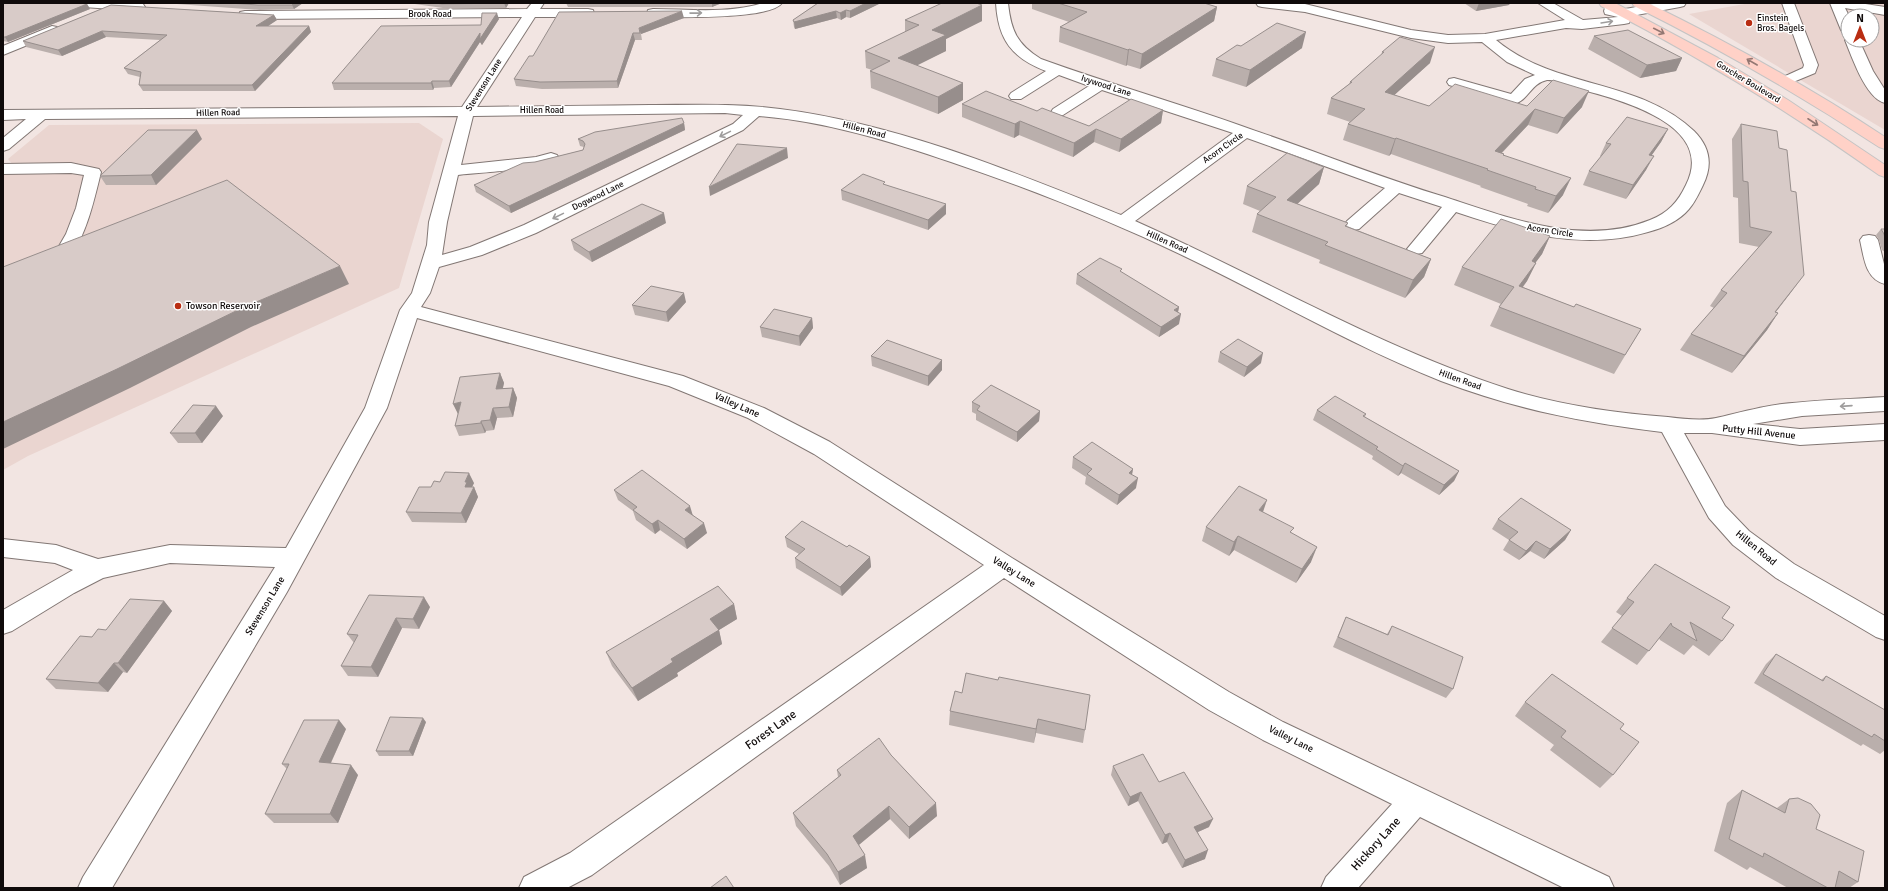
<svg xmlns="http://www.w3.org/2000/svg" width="1888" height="891" viewBox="0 0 1888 891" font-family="Signika,sans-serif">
<rect width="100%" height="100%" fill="#f2e5e2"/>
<path fill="#ead5d0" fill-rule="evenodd" d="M1750,3H1885V130L1689,14ZM1848,16H1872V40H1848Z
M419,123L443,139L399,288L28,456L3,470V174L13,165L8,159L49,125Z"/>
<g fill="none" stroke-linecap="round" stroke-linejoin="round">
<g stroke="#827774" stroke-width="2">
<path id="minor" d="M78,3H136L143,4L145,7L143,10L139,11L84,7L80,6Z
M532,3H544L540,9H588L593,10L594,13L593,16L588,17H535L477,107C535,106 593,106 650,105C693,105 737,103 780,109C898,124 1011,171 1121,215L1233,133L1102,90L1063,115H1053L1051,112L1053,109L1089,86L1059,75L1021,99H1011L1009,96L1011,93L1046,71C1012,58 998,40 996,3H1008C1011,31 1017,44 1041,59C1110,84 1181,104 1250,129C1315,151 1379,177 1445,197C1509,218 1583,247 1650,220C1668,213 1678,202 1686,185C1716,126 1624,101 1583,90C1575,88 1554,79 1547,80C1531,83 1528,101 1514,104L1449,85L1447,82L1449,79L1454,78L1511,94L1525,79L1535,75L1507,62L1482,42L1448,43L1411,38L1305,12L1262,7L1258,6L1256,3L1305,4L1411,30L1448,35L1485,34L1565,20L1538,3H1553L1583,20L1618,17L1605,14L1604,11L1605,8L1610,7L1625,9L1659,3H1686L1684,6L1680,7L1631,16L1629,23L1624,24L1582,29L1566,28L1496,40C1556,90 1638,78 1694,131C1710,147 1713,165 1703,185C1699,193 1695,202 1689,209C1679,221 1663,228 1648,232C1583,251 1518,233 1456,212L1422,253L1416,254L1410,253L1407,249L1442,207L1399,193L1359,229L1353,230L1347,229L1344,225L1347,221L1385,188L1247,138L1135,221C1259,276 1379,347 1508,389C1559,405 1615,413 1668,417C1683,419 1702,421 1716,418C1738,413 1759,407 1782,404C1816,400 1851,399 1885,397V411L1802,416L1753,424L1800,429L1885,424V440L1800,445L1712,433H1684L1725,506L1749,531L1794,564L1885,616V640L1876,637L1776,578L1733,545L1709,518L1662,432C1584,423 1515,409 1441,381C1353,346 1270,297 1184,256C1109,220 1031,189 951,162C889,141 825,121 759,116L743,130L536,233L482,255L439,267L430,293L421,307L683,376L764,408L830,442L1012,558L1229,692L1283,722L1609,877L1614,888H1564L1420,817L1358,888H1321L1326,877L1392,804L1263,740L1209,710L1004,578L592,875L567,888H519L524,877L570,853L984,565L814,454L748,418L669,386L417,318L387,408L287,592L112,888H78L83,877L275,567L170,563L103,578L74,593L12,631L3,634V610L73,570L55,563L3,557V539L56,545L98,559L170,545L286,548L365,408L400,310L412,293L427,245L429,222L458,116L45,119L9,149L3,151V138L26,119L3,120V110L462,107L522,17L245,19L240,18L239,15L240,12L245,11L527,9ZM725,113L743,115L733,124L524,225L470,247L442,255L447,222L458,175C475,173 551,169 559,158L557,155L551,153L536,157L461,165L473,116Z
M763,3H782C770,20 675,17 653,17L648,16L647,13L648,10L653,9C689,9 728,14 763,3Z
M1782,3H1794L1818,65L1815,73L1786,85L1781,84L1779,81L1781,78L1803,68L1804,65Z
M1830,3H1859L1885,7V15L1845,8L1849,16L1848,34L1843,33L1841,30Z
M52,26L57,27L59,30L57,33L3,55V46Z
M1847,37L1848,40H1859L1873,71L1885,90V103C1866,99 1852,57 1845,40Z
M71,163L99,169L101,172C93,205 86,236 66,264L60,265L54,264L51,260L66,234L76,208L84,175L71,173L3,174V164Z
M1869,235L1875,236L1878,240L1885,268V284C1865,279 1864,257 1860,240L1863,236Z"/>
</g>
<g stroke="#c5c4c4" stroke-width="2">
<path id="major" d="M1599,3H1615L1718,58L1788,100L1885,165V177L1879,175C1790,112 1698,56 1601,6Z
M1632,3H1648C1730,43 1809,87 1885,137V149L1879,147C1800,95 1718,48 1634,6Z"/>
</g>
<use href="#minor" fill="#fff" fill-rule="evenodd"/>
<use href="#major" fill="#ffd1c7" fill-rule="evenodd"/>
</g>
<path fill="#baafac" d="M3,3L87,4L90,9L8,42L3,41Z
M163,3H303L294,9L260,10Z
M408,3H509L506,8H443Z
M566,3H722L712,7H568Z
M818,3H881L850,18L846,17L841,20L837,18L795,29L794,27L793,20Z
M1032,3H1204L1217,7L1214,21L1140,69L1127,65L1126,66L1059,42L1060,27L1069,22L1032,9Z
M1464,3H1510L1509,5L1476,11Z
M111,5L274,15L277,20L268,26H309L311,32L255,91H143L139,85L140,77L128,74L124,68L160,40L106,37L62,56L26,47L23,41Z
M982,5V21L946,39V51L916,65L963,100L938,114L871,88L870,71L872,70L866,68L865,51L905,32V20Z
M684,18L641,34L642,40H635L618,88L542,89L516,86L514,79L533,56Z
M499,19L482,45L480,42L451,87L434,88L433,90H334L332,83L481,25Z
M1594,36L1682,58L1676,71L1640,78L1588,49Z
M1241,46L1302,48L1246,87L1212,76L1216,59Z
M1382,52L1430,63L1394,95L1429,106H1527L1582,107L1557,134L1528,125L1502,153L1504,154V155L1563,195L1548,213L1527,206L1528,204L1480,187L1481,186L1391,154L1389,156L1343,140L1348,124L1350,122L1327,114L1331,98L1349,84L1350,82L1381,56Z
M962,104L1037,111L1089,126L1163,110L1161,123L1119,152L1094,142L1073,157L1019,135L1014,138L962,117Z
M684,123L685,130L511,213L476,192L474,185L535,162L583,150L584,147L580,146L578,139Z
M1741,124L1792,291L1776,312L1778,313L1767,330L1732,373L1680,350L1691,334L1714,308L1710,306L1721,290L1759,247L1739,243L1738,198L1733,197L1732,139Z
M1668,129L1661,142L1651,156L1646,170L1626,199L1583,185L1589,171L1601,157L1600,156L1606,143Z
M202,139L156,185H106L100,176Z
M1324,167L1319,184L1297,204L1348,223L1347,226L1431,259L1424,277L1405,298L1319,263L1320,260L1252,232L1257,214L1260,211L1243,204L1247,186Z
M841,190L946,214L928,230L842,200Z
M666,223L592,262L574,250L571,240Z
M1881,229H1885V252L1882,250L1879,240L1876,235Z
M1550,236L1542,254L1536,262V263L1527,281L1523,287L1574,307L1641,329L1614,374L1490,326L1499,307L1501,304L1454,285L1462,267Z
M1122,273L1179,307L1178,312L1179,324L1159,337L1076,284L1077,274Z
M686,302L668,322L635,315L632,305Z
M812,318L813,328L800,346L762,337L760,327Z
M1220,352L1261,363L1244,377L1218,362Z
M871,356L942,370L928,386L872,366Z
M500,373L504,383L503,388H513L517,398L513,417L497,418L494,430L486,431L485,433L459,436L455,426Z
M972,402L1040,411L1039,421L1017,442L976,420V414L972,412Z
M1317,410L1366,414L1365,417L1459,471L1454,481L1439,495L1401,473L1398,476L1372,459L1373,456L1313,420Z
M223,416L202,443H178L170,433Z
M1073,457L1133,469L1132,475L1136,488L1117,505L1085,484L1086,477L1072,468Z
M474,483L472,487H474L478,497L466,523L412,522L406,512L431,487Z
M614,490L693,515L707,533L687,549L660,530L655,534L636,520L633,511L618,500Z
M1263,512L1292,533L1311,562L1296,583L1234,550L1229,556L1202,541L1206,527Z
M1498,519L1571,530L1565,540L1544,559L1530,551L1519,560L1503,550L1509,540L1492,529Z
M785,537L847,547L870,557L871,567L842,596L796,568L795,558L799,554L787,547Z
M1627,598L1722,618V641L1709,656L1693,645L1684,655L1660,640L1659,638L1637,665L1601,642L1622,616L1616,612Z
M164,601L172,611L127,673L123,672L108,692L56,689L46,679L92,637Z
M734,604L737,619L719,630L722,644L677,673L678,676L638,701L612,666L606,652Z
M430,607L419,629L402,628L378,677L348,676L341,666L354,643L347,634Z
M1346,617L1387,634L1392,626L1453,689L1446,698L1333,647Z
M1776,654L1821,680L1826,676L1885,710V750L1880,754L1863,744L1861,746L1754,683L1766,664Z
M955,691L1085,730L1083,743L1036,733L1034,743L949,725L950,711Z
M1525,702L1620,729L1613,775L1600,788L1550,750L1554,745L1515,716Z
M426,722L413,756H379L376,751Z
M346,729L331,763L358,775L338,823H274L265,814L287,769L282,764Z
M1113,766L1159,782L1209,827L1198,832L1205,859L1182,868L1167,842L1162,844L1138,801L1128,806L1111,775Z
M837,770L937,816L909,839L890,819L859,845L867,868L840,885L829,866L796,826L793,813L838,777Z
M1742,790L1777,808L1789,799L1816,829L1858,882L1849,888H1788L1750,867L1747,870L1714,851L1727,803Z"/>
<path fill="#978e8c" d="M294,3H303L294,9L292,5Z
M504,3H509L506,8Z
M712,3H722L712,7Z
M866,3H881L850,18V11Z
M1479,3H1510L1509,5L1476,11Z
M87,4L90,9L8,42L5,37Z
M982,5V21L946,39V51L898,75V58L932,30Z
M1217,7L1214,21L1140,69L1142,54Z
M846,10V17L841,20L840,13Z
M682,11L684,18L641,34L639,28Z
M836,11L837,18L795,29L794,22Z
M497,13L499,19L482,45L480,42L451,87L449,81L480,33Z
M274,15L277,20L259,32L256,26Z
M309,26L311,32L255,91L252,85Z
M102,31L106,37L62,56L58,50Z
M1306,32L1302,48L1246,87L1250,70Z
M633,33L635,40L618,88L617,81Z
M1435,47L1430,63L1380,108L1385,92Z
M1129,49L1127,65L1126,66L1128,50Z
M1682,58L1676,71L1640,78L1647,65Z
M432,81L434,88L433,90L431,83Z
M963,83V100L938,114V97Z
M1589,91L1582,107L1557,134L1564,118Z
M1535,109L1528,125L1488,167L1495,151Z
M1163,110L1161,123L1119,152L1121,139Z
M1020,121L1019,135L1014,138L1015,124Z
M684,123L685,130L511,213L509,206Z
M1096,129L1094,142L1073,157L1074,143Z
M1668,129L1661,142L1642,169L1649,155Z
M197,130L202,139L156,185L151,175Z
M1396,138L1391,154L1389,156L1395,139Z
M787,148L788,158L710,196L709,187Z
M1654,156L1646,170L1626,199L1633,185Z
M1324,167L1319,184L1282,218L1287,200Z
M1571,178L1563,195L1548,213L1556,196Z
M946,204V214L928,230V220Z
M664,213L666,223L592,262L589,252Z
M1550,236L1542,254L1523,279L1532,261Z
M1431,259L1424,277L1405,298L1413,280Z
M1536,263L1527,281L1510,304L1519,286Z
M340,266L349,284L251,327L130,388L3,449V422L240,309Z
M1804,275L1792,291L1763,328L1775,312Z
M684,293L686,302L668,322L666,312Z
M1179,307L1177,317L1174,310Z
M1778,313L1767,330L1732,373L1744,356Z
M1181,314L1179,324L1159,337L1161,327Z
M812,318L813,328L800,346L799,336Z
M1263,353L1261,363L1244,377L1247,367Z
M942,360V370L928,386V376Z
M500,373L504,383L500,399L496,389Z
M513,388L517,398L513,417L509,407Z
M461,402L458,414L453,404Z
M216,406L223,416L202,443L195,433Z
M493,408L497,418L494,430L490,420Z
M1040,411L1039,421L1017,442V432Z
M481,421L486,431L485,433L481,423Z
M1405,463L1401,473L1398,476L1403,466Z
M1133,469L1131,479L1129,473Z
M1459,471L1454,481L1439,495L1444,485Z
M469,473L474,483L471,489L474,487L478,497L466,523L461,513L465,487V482Z
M1138,478L1136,488L1117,505L1119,495Z
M1267,500L1262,515L1259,510Z
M690,506L693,516L685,510Z
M658,520L660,530L655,534L652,524Z
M704,523L707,533L687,549L684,539Z
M1571,530L1565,540L1544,559L1550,549Z
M1238,536L1234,550L1229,556L1234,542Z
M1536,541L1530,551L1519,560L1526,551Z
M1317,547L1311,562L1296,583L1302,569Z
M870,557L871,567L842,596L840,587Z
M424,597L430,607L419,629L413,619Z
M164,601L172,611L127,673L118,663Z
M734,604L737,619L719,630L722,644L677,673L678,676L638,701L632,688L710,619Z
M396,618L402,628L378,677L371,667Z
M114,663L123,672L108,692L98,683Z
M423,718L426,722L413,756L409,751Z
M1038,719L1036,733L1034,743L1036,729Z
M339,720L346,729L327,771L319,762Z
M351,765L358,775L338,823L330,814Z
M1141,792L1138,801L1128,806L1130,797Z
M936,803L937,816L909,839V827Z
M889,806L890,819L855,848L853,836Z
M1213,819L1209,827L1191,835L1194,827Z
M1170,833L1167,842L1162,844L1165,835Z
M1208,850L1205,859L1182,868L1185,860Z
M865,855L867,868L840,885L838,872Z"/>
<path fill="#d8cbc8" stroke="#978e8c" d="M3,3H78L87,4L5,37H3Z
M229,3H294L292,5H258Z
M435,3H505L442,4Z
M818,3H866L850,11L846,10L840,13L836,11L794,22L793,20Z
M942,3H976L982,5L932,30L946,35L898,58L963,83L938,97L870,71L890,61L865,51L919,25L905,20Z
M1058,3H1204L1217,7L1142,54L1129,49L1128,50L1060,27L1087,12Z
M111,5L274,15L256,26H309L252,85H139L141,72L124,68L167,35L102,31L58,50L23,41Z
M682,11L639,28L640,33H633L617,81L540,82L514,79L529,56H533L559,12Z
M482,13H497L480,39V33L449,81H432L431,83H332L381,26L481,25Z
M1277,23L1306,32L1250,70L1216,59L1237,45L1241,46Z
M1628,30L1682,58L1647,65L1594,36Z
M1400,37L1435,47L1385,92L1429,106L1455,84L1527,106L1553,80L1589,91L1564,118L1535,109L1495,151L1504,154L1503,155L1571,178L1556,196L1535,189L1536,187L1487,170L1488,169L1396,138L1395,139L1348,124L1365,109L1331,98L1352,82H1350L1384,52H1382Z
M986,91L1037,111L1042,108L1089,126L1131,99L1163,110L1121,139L1096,129L1074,143L1020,121L1015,124L962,104Z
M1627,117L1668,129L1649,155L1654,156L1633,185L1589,171L1611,144L1606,143Z
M682,118L684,123L509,206L474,185L523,163L535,162L583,150L585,144L583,141L578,139L595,132Z
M1741,124L1777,131L1779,148L1787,150L1791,191L1796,192L1804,275L1775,312L1778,313L1744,356L1691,334L1727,293L1721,290L1772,232L1750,227L1748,182L1743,181Z
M148,130H197L151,175L100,176Z
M737,144L787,148L709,187Z
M1287,153L1324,167L1287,200L1348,223L1345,226L1431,259L1413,280L1325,245L1328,242L1257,214L1276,197L1247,186Z
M863,174L885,182L883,184L946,204L928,220L841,190Z
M227,180L340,266L240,309L117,369L3,422V267Z
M642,204L664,213L589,252L571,240Z
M1501,219L1550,236L1532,261L1536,263L1519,286L1574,307L1576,304L1641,329L1625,355L1499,307L1514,287L1462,267Z
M1881,229H1885V238L1884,234Z
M1100,258L1122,269L1120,271L1179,307L1174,310L1181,314L1161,327L1077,274Z
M651,286L684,293L666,312L632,305Z
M774,309L812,318L799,336L760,327Z
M1238,339L1263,353L1247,367L1220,352Z
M887,340L942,360L928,376L871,356Z
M500,373L496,389L513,388L509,407L493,408L490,420L481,421V423L455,426L461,402L453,404L460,377Z
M991,385L1040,411L1017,432L977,410L980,406L972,402Z
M1335,396L1366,414L1363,416L1459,471L1444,485L1405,463L1403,466L1376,449L1378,447L1317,410Z
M193,405L216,406L195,433H170Z
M1092,442L1133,469L1129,473L1138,478L1119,495L1087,474L1092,469L1073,457Z
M642,470L690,506L685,510L704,523L684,539L658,520L652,524L633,510L637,507L614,490Z
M445,472L469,473L465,482H467L465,487H474L461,513L406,512L419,487H431L434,481L440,482Z
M1239,486L1267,500L1259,510L1294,528L1290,532L1317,547L1302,569L1238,536L1234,542L1206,527Z
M1521,498L1571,530L1550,549L1536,541L1526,551L1509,540L1518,532L1498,519Z
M802,521L847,547L849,545L870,557L840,587L795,558L805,549L785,537Z
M1655,564L1730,607L1722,618L1734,625L1722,641L1690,622L1697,641L1672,626L1671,623L1649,651L1612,628L1634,602L1627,598Z
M718,586L734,604L710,619L719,630L671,659L673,662L632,688L606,652Z
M369,595L424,597L413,619L396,618L371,667L341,666L358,635L347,634Z
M130,599L164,601L118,663H114L98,683L46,679L80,636L92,637L98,629L106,630Z
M1346,617L1388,635L1392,626L1463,657L1453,689L1338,637Z
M1776,654L1823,681L1826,676L1885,710V741L1874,734L1872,737L1763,674Z
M966,673L998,680L999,677L1090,695L1085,730L1038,719L1036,729L950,711L955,691L962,693Z
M1552,674L1624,724L1620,729L1639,742L1613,775L1561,737L1566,731L1525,702Z
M390,717L423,718L409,751H376Z
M304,720H339L319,762L351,765L330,814H265L289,764H282Z
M879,738L891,755L936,803L909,827L889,806L853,836L865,855L838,872L827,854L793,813L841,775L837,770Z
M1143,754L1159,782L1184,772L1213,819L1194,827L1208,850L1185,860L1170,833L1165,835L1141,792L1130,797L1113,766Z
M1742,790L1785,813L1789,799L1798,798L1811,804L1820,815L1816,829L1864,851L1858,882L1839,871L1835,888H1828L1764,853L1763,857L1729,839Z
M726,876L734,888H710Z"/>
<defs><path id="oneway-shaft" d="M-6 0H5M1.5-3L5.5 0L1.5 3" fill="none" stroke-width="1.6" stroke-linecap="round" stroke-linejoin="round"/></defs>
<g stroke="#9f9d9d">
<use href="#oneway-shaft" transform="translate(696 13) rotate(-1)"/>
<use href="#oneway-shaft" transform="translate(1607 22) rotate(-9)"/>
<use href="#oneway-shaft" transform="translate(725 134) rotate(154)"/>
<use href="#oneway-shaft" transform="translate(558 216) rotate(154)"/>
<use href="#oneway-shaft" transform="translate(1846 406) rotate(176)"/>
</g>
<g stroke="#937772">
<use href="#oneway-shaft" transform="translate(1659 31) rotate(27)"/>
<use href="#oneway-shaft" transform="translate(1752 62) rotate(-150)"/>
<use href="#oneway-shaft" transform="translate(1813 122) rotate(33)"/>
</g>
<g fill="#b92d12" stroke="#fff" stroke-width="1.5">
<circle cx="1749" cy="23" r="4"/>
<circle cx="178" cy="306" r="4"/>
</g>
<g text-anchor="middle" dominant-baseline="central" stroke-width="3" stroke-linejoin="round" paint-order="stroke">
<g font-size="9" fill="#0f0a0a" stroke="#fff">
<text x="430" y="14">Brook Road</text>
<text transform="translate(1748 82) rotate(31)">Goucher Boulevard</text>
<text transform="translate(484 85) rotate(-58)">Stevenson Lane</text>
<text transform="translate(1106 86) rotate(18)">Ivywood Lane</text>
<text x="542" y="110">Hillen Road</text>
<text transform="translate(218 113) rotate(-1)">Hillen Road</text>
<text transform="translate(864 130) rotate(15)">Hillen Road</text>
<text transform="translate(1223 148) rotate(-35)">Acorn Circle</text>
<text transform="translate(598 196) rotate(-26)">Dogwood Lane</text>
<text transform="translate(1550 231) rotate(9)">Acorn Circle</text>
<text transform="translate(1167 242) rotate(24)">Hillen Road</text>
<text transform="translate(1460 380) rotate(20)">Hillen Road</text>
</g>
<g font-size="9" fill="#0f0a0a" stroke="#fff" text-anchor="start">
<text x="1757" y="18">Einstein<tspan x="1757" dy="10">Bros. Bagels</tspan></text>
</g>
<g font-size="10" fill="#0f0a0a" stroke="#fff" text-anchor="start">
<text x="186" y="306">Towson Reservoir</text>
</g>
<g font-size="10" fill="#0f0a0a" stroke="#fff">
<text transform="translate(737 405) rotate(24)">Valley Lane</text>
<text transform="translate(1759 432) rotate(6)">Putty Hill Avenue</text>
<text transform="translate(1756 548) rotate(39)">Hillen Road</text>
<text transform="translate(1014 572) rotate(32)">Valley Lane</text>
<text transform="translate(265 606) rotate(-59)">Stevenson Lane</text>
<text transform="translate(1291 739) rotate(26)">Valley Lane</text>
</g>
<g font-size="12" fill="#0f0a0a" stroke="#fff">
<text transform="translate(771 730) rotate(-35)">Forest Lane</text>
<text transform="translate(1376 844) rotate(-48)">Hickory Lane</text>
</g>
</g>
<rect width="1888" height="891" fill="none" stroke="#0f0a0a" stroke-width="8"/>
<g transform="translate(1860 28)"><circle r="19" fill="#ffffff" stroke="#9f9d9d"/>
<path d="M0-3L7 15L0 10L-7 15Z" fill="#b92d12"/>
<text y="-6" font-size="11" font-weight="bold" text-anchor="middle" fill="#0f0a0a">N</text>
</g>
</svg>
